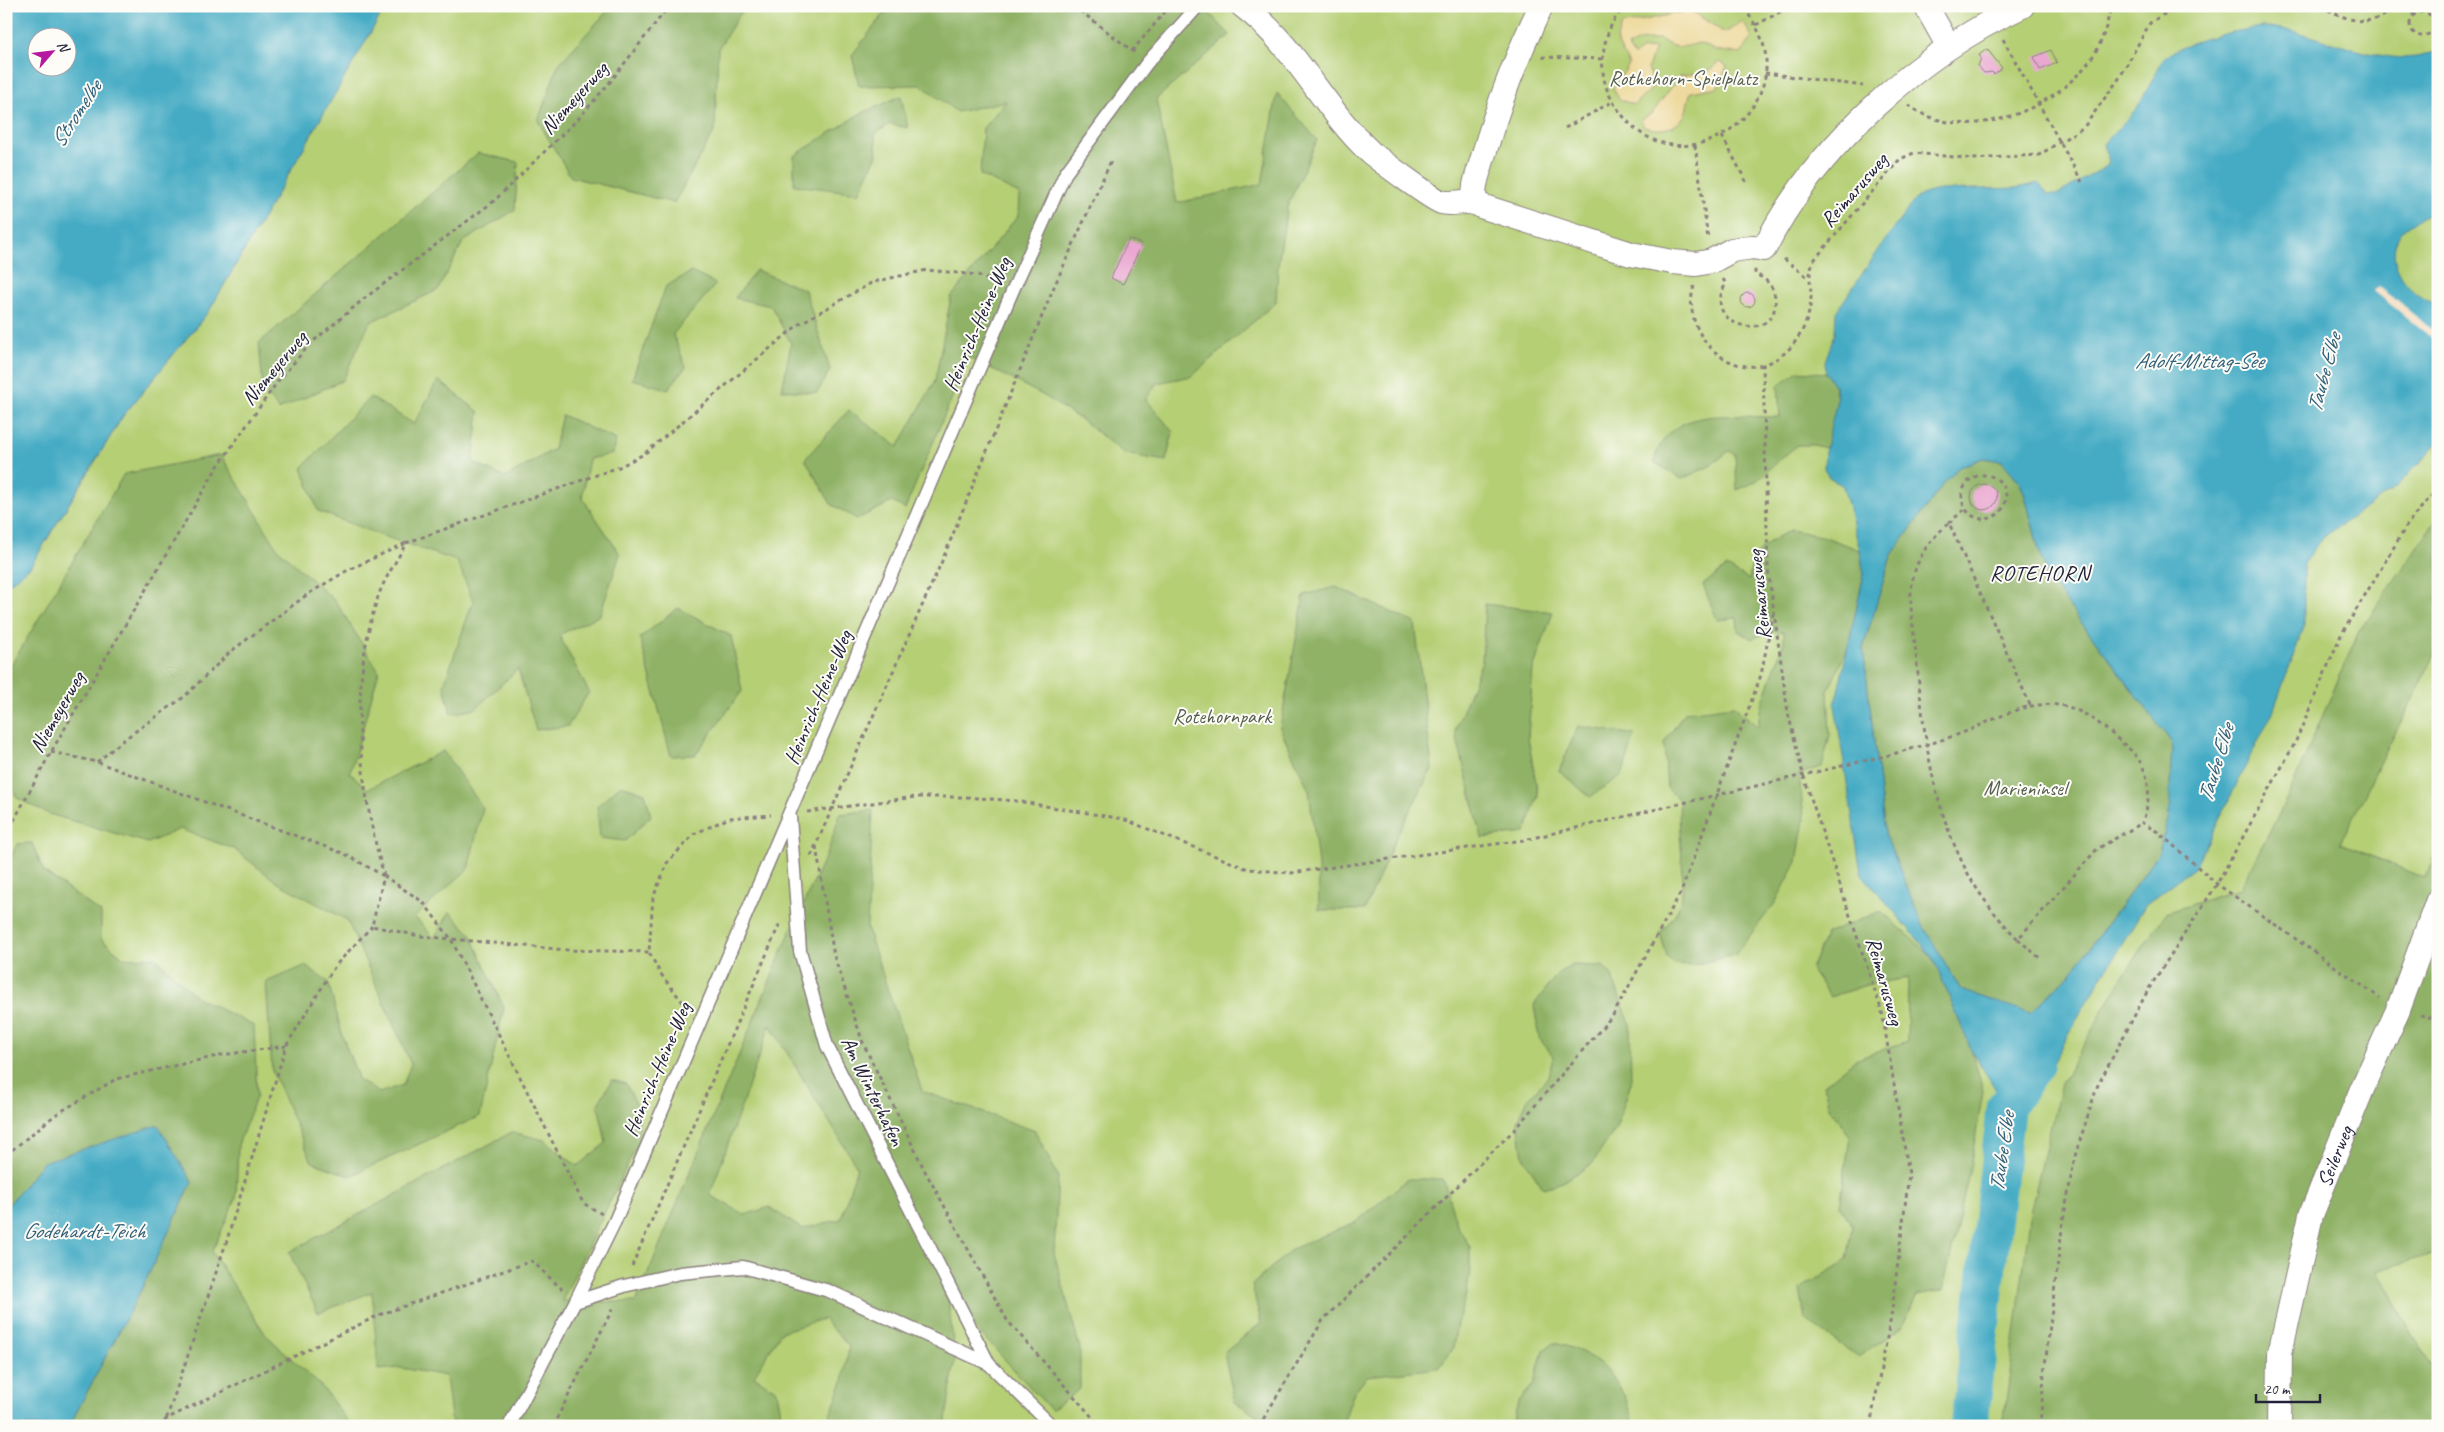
<svg xmlns="http://www.w3.org/2000/svg" width="2444" height="1432" viewBox="0 0 2444 1432" font-family="Caveat,sans-serif">
<rect width="100%" height="100%" fill="#fdfcf7"/>
<filter id="ink" filterUnits="userSpaceOnUse"><feTurbulence type="fractalNoise" baseFrequency=".02" numOctaves="2"/><feDisplacementMap in="SourceGraphic" scale="10" xChannelSelector="R" yChannelSelector="G"/><feConvolveMatrix kernelMatrix="1 2 1 2 8 2 1 2 1" color-interpolation-filters="sRGB"/></filter>
<filter id="wash" filterUnits="userSpaceOnUse"><feTurbulence type="fractalNoise" baseFrequency=".0096" numOctaves="4" result="noise"/><feDisplacementMap in="SourceGraphic" scale="20" xChannelSelector="R" yChannelSelector="G"/><feGaussianBlur stdDeviation="1.12" result="paint"/><feColorMatrix in="noise" values="0 0 0 0 0 0 0 0 0 0 0 0 0 0 0 0 0 1.4 0 .05"/><feComposite in="paint" operator="in"/></filter>
<g filter="url(#wash)">
<rect width="100%" height="100%" fill="#f4dec2"/>
<path fill="#b5cf75" stroke="#6c7858" d="M386,6H2438V1426H6V586L30,567L123,416L209,311Z"/>
<path fill="#90b266" stroke="#596a50" fill-rule="evenodd" d="M612,6H745L718,49L715,130L674,203L571,177L538,121L558,65Z
M890,6H1212L1209,13L1230,35L1156,99L1177,203L1262,184L1277,93L1317,140L1287,207L1278,265L1276,302L1192,376L1157,383L1146,399L1173,432L1166,461L1125,454L1083,421L1046,397L969,357L905,509L892,502L857,519L831,504L805,459L849,410L898,447L935,381L951,297L1018,216L1019,194L980,175L983,128L1006,101L957,112L921,85L859,86L852,55Z
M901,96L908,128L890,124L875,134L877,155L859,193L794,185V156L858,115Z
M478,153L518,162L515,210L463,242L438,290L370,322L343,380L278,410L263,386L259,343Z
M756,270L805,290L830,370L817,393L782,390L791,343L771,306L735,298Z
M691,272L716,284L673,334L686,367L668,389L632,379L666,286Z
M1798,371L1826,373C1846,394 1833,424 1827,448L1813,445H1797L1755,482L1737,490L1735,454L1729,451L1710,466L1682,479L1654,462C1668,402 1734,418 1780,417L1778,385Z
M438,380L479,412L473,462L505,478L554,449L562,415L616,440L612,454L589,459L582,497L620,554L600,615L559,635L589,692L568,726L536,730L518,669L475,709L451,714L444,685L473,601L457,561L380,535L318,511L302,468L370,397L414,424Z
M221,455L277,548L336,602L379,671L350,773L368,789L443,751L483,808L468,869L415,917L434,938L450,912L470,933L504,1008L480,1116L350,1176L312,1162L272,1071L266,982L305,966L328,982L343,1038L359,1080L379,1093L403,1085L411,1064L347,920L278,883L234,849L180,829L148,843L49,814L17,798L6,774V674L124,474Z
M1983,458L2002,461L2018,480L2024,492L2041,558L2054,586L2172,743L2169,815L2159,853L2071,973L2030,1014L1961,990L1921,922L1885,833L1863,648L1891,556L1944,483L1959,467Z
M2438,517V648L2340,843L2425,878L2438,846V1252L2377,1271L2438,1379V1426H2003L2031,1209L2061,1084L2122,978L2166,913L2239,889L2287,799L2358,633Z
M1791,530L1825,537L1860,550L1864,574L1848,647L1828,691L1830,735L1822,767L1799,774L1804,819L1797,862L1775,903L1735,955L1693,965L1674,964L1667,957L1660,933C1665,926 1673,919 1677,911C1690,886 1676,832 1680,801L1667,788L1664,743L1685,712L1734,706L1758,727L1760,710L1784,642V632L1771,631L1752,639L1738,631L1737,618L1717,620L1703,585L1727,567L1749,580C1752,550 1766,543 1791,530Z
M1336,587L1415,623L1432,769L1397,835L1365,910H1319L1318,864L1309,790L1280,728L1304,595Z
M1485,604L1553,612L1533,669L1528,737L1538,795L1525,833L1482,838L1455,731L1482,661Z
M678,608L731,636L742,691L695,755L671,756L640,638Z
M1578,726L1635,735L1622,775L1590,797L1559,771Z
M621,785L645,793L651,816L625,841L600,838L597,806Z
M873,810L867,928L922,1091L1035,1131L1058,1176L1054,1253L1080,1349V1389L1051,1410L948,1298L955,1359L945,1426H826L843,1381L849,1346L823,1319L781,1332L754,1376L777,1391L781,1414L768,1426H452L446,1376L401,1368L378,1370L372,1292L318,1313L289,1252L512,1132L544,1140L577,1166L606,1143L598,1104L612,1080L626,1084L638,1107L640,1139L562,1301L636,1302L788,937L828,851L840,814ZM770,1025L857,1167L841,1219L802,1229L769,1207L745,1215L710,1195Z
M32,843L44,872L101,913V939L124,958L155,957L198,998L254,1026L257,1095L238,1145L236,1198L212,1252L266,1335L322,1387L351,1426H69L143,1286L192,1182L43,1162L6,1208V867L17,844Z
M1881,911L1932,956L1972,1051L1983,1091L1971,1163L1943,1290L1917,1295L1902,1327L1858,1357L1805,1319L1800,1289L1847,1260L1853,1227L1840,1206L1850,1136L1829,1107L1824,1085L1855,1060L1907,1041L1908,978L1866,985L1830,997L1811,969L1826,934Z
M1573,965L1603,966L1611,974L1630,1023L1631,1083L1616,1128L1592,1164L1563,1182L1543,1188L1523,1157L1518,1121L1527,1100L1549,1076L1553,1056L1539,1038L1534,1005L1558,973Z
M1408,1179H1443L1457,1225L1470,1247V1270L1467,1292L1457,1323L1453,1349L1439,1368L1367,1376L1354,1392L1342,1426H1259L1261,1418L1235,1402L1224,1353L1261,1323L1252,1285L1292,1249L1356,1222Z
M1554,1343C1592,1352 1609,1365 1626,1400C1630,1410 1634,1416 1632,1426H1512L1518,1402L1534,1384L1543,1350Z"/>
<path fill="#eeda9e" stroke="#887e6c" d="M1690,10L1725,33L1743,21L1752,38L1741,54L1715,50L1699,43C1682,47 1677,51 1660,39L1638,41L1628,47L1634,56L1641,50L1655,48L1648,68L1653,86C1648,95 1640,97 1634,105L1619,99L1613,88L1629,65L1616,40L1622,25Z
M1720,62L1727,66L1718,87L1691,92C1687,100 1688,109 1684,116C1676,130 1658,131 1644,127L1641,120L1652,113L1680,76L1709,71Z"/>
<path fill="#44abc4" stroke="#336680" fill-rule="evenodd" d="M6,6H386L209,311L123,416L30,567L6,586ZM38,38H68V68H38Z
M2263,27C2315,28 2390,76 2438,50V213C2429,214 2423,217 2416,221C2373,243 2401,295 2438,304V443L2395,488L2322,538L2304,564V627L2272,714L2195,867L2146,904L2084,1006L2044,1081L2006,1106L1972,1051L1932,956L1861,873L1835,705L1864,574L1860,550L1843,486L1829,477L1824,468L1825,452L1837,400L1836,388L1826,373L1825,361L1835,334L1836,312L1886,239L1916,198L1926,193L1940,190L2016,188L2039,183L2048,195H2056L2107,166L2109,161L2103,145L2137,108L2164,58C2186,39 2235,31 2263,27ZM1983,458L2002,461L2018,480L2024,492L2041,558L2054,586L2172,743L2169,815L2159,853L2071,973L2030,1013L1961,990L1921,922L1885,833L1863,648L1891,556L1944,483L1959,467Z
M158,1125L192,1182L143,1286L69,1426H6V1208L43,1162Z"/>
<path fill="#f4dec2" d="M2379,286L2431,329L2438,322V343L2374,291Z"/>
<g fill="none" stroke-linecap="round" stroke-linejoin="round">
<path stroke="#44abc4" stroke-width="38" d="M1969,1426L2006,1106L2035,1064"/>
</g>
<g id="blocks">
<path fill="#eaa7d2" d="M1987,49L2002,68L1994,74L1992,72L1984,73L1978,66L1981,58L1979,55Z
M2051,50L2057,63L2040,70L2034,57Z
M1129,239L1142,244L1123,284L1111,278Z
M1741 300a7 7 0 1 1 14 0a7 7 0 1 1-14 0Z
M1971 497a13 13 0 1 1 26 0a13 13 0 1 1-26 0Z"/>
</g>
</g>
<g filter="url(#ink)">
<use href="#blocks" fill-opacity="0" stroke="#8b807e" stroke-width="1"/>
<g fill="none" stroke-linecap="round" stroke-linejoin="round">
<g stroke="#8b807e" stroke-width="15">
<path id="lane" d="M790,817L800,951L827,1046L989,1364L1052,1426
M575,1302L624,1286L680,1273L743,1267L829,1291L989,1364
M509,1426L575,1302L615,1221L1012,292L1065,174L1147,63L1198,6"/>
</g>
<g stroke="#8b807e" stroke-width="26">
<g id="street">
<path d="M1243,6C1295,45 1323,108 1370,152C1377,158 1435,201 1441,202C1455,206 1469,197 1481,206L1631,254L1672,262L1696,264L1712,261L1732,250L1753,247L1764,249C1814,148 1920,53 2022,6"/>
<path d="M1926,6L1949,47"/>
<path d="M1475,201C1472,186 1479,172 1483,157C1498,105 1517,55 1541,6"/>
<path id="s1" d="M2279,1426L2280,1353L2311,1215L2362,1089L2398,1010L2438,900"/>
</g>
</g>
<path stroke="#8b807e" stroke-width="3" stroke-dasharray="4 4" stroke-linecap="butt" d="M1074,6L1135,53
M1626,6C1608,21 1601,49 1603,72C1605,90 1612,102 1623,116C1684,192 1803,107 1755,25C1752,18 1746,12 1742,6
M2321,6C2350,22 2370,29 2398,6
M2407,6L2414,15
M2410 24a12 12 0 1 1 24 0a12 12 0 1 1-24 0Z
M1756,25L1791,6
M2003,39L2082,182
M1132,51L1170,6
M1542,57L1602,59
M1765,73L1863,86
M1908,105C1964,147 2054,111 2091,59C2102,44 2107,25 2111,6
M1565,128L1612,102
M1722,136L1747,183
M1695,145L1708,239
M1784,259L1809,278
M1723,279L1726,284C1698,328 1781,346 1775,297C1773,285 1765,278 1755,274V269
M1694,286C1681,326 1720,375 1763,365
M1962 497a22 22 0 1 1 44 0a22 22 0 1 1-44 0Z
M1949,523L1966,508
M2030,705L1949,523C1930,539 1916,558 1912,583C1909,601 1912,617 1914,635C1922,709 1926,784 1958,853C1972,886 1993,914 2018,939L2097,849L2142,823
M51,752L97,762L345,854L384,876
M97,762L126,738L184,697L230,652L308,594L348,570L406,543
M807,812L915,797H966L1016,801L1123,819L1248,869L1291,873L1524,840L1889,755C1914,748 1938,742 1962,733C1998,719 2034,694 2074,709C2094,717 2111,733 2127,747C2151,767 2153,796 2142,823L2158,832L2217,884L2380,998
M6,835L51,752L216,469L278,381L310,344L365,298L494,201L578,119L610,82L669,6
M816,846L834,956L863,1043L925,1171L1007,1320L1100,1426
M811,856L942,561L1053,289L1111,161
M384,876C359,786 348,690 377,600C383,580 397,561 406,543L619,467L644,454L799,324L873,282L927,270L978,275L998,285
M2018,939L2042,960
M688,1009L660,973L649,952L653,898L667,863L694,834L729,818L771,815
M2420,1015L2438,1019
M6,1155L55,1115L116,1079L222,1055L286,1046
M602,1214L583,1203L451,939L420,936L372,926L384,876L423,902L451,939L567,950L649,952
M632,1266L780,923
M158,1426L168,1418L379,1315L532,1261L562,1289
M164,1426L226,1243L286,1046L335,966L372,926
M553,1426L613,1308
M1259,1426L1323,1320L1514,1130L1613,1015L1681,892L1761,675L1773,614
M1870,1426L1891,1317L1909,1174L1882,1012L1803,774L1788,713L1768,569L1763,365C1792,356 1810,326 1811,297C1811,283 1807,271 1815,259L1900,159L1914,153L1975,159L2039,155L2084,127L2120,77L2150,23L2162,15L2193,6
M2040,1426L2045,1365L2063,1221L2075,1156L2097,1087L2148,990L2217,884L2295,743L2341,635L2409,522L2438,488"/>
<use href="#lane" stroke="#fff" stroke-width="12"/>
<use href="#street" stroke="#fff" stroke-width="24"/>
</g>
</g>
<g text-anchor="middle" dominant-baseline="central" stroke-width="4" stroke-linejoin="round" paint-order="stroke">
<g font-size="21" fill="#555f4f" stroke="#fdfcf7">
<text x="1683" y="78">Rothehorn-Spielplatz</text>
<text x="1222" y="716">Rotehornpark</text>
<text x="2025" y="788">Marieninsel</text>
</g>
<g font-size="21" fill="#22223b" stroke="#fdfcf7">
<text transform="translate(574 98) rotate(-48)">Niemeyerweg</text>
<text transform="translate(1854 190) rotate(-49)">Reimarusweg</text>
<text transform="translate(977 324) rotate(-67)">Heinrich-Heine-Weg</text>
<text transform="translate(274 368) rotate(-50)">Niemeyerweg</text>
<text transform="translate(1759 595) rotate(-96)">Reimarusweg</text>
<text transform="translate(818 697) rotate(-67)">Heinrich-Heine-Weg</text>
<text transform="translate(57 712) rotate(-60)">Niemeyerweg</text>
<text transform="translate(1885 981) rotate(74)">Reimarusweg</text>
<text transform="translate(657 1069) rotate(-67)">Heinrich-Heine-Weg</text>
<text transform="translate(873 1091) rotate(64)">Am Winterhafen</text>
<text stroke="none"><textPath href="#s1" startOffset="278">Seilerweg</textPath></text>
</g>
<g font-size="22" font-style="italic" fill="#316079" stroke="#fdfcf7">
<text transform="translate(76 114) rotate(-57)">Stromelbe</text>
<text x="2199" y="361">Adolf-Mittag-See</text>
<text transform="translate(2324 373) rotate(-75)">Taube Elbe</text>
<text transform="translate(2216 763) rotate(-73)">Taube Elbe</text>
<text transform="translate(2002 1152) rotate(-82)">Taube Elbe</text>
<text x="84" y="1231">Godehardt-Teich</text>
</g>
<g font-size="22" letter-spacing="1" fill="#22223b" stroke="#fdfcf7">
<text x="2040" y="573">ROTEHORN</text>
</g>
</g>
<rect width="2444" height="1432" fill="none" stroke="#fdfcf7" stroke-width="25"/>
<g transform="translate(52 52) rotate(62)"><circle r="24" fill="#fdfcf7" stroke="#a5a5ac"/>
<path d="M0-4L9 19L0 12L-9 19Z" fill="#b5179e"/>
<text y="-8" font-size="14" font-weight="bold" text-anchor="middle" fill="#22223b">N</text>
</g>
<path d="M2256 1394v8h64v-8" fill="none" stroke="#22223b" stroke-width="2.5"/>
<text x="2264" y="1394" font-size="15" fill="#22223b" stroke="#fdfcf7" stroke-width="4" paint-order="stroke">20 m</text>
</svg>
